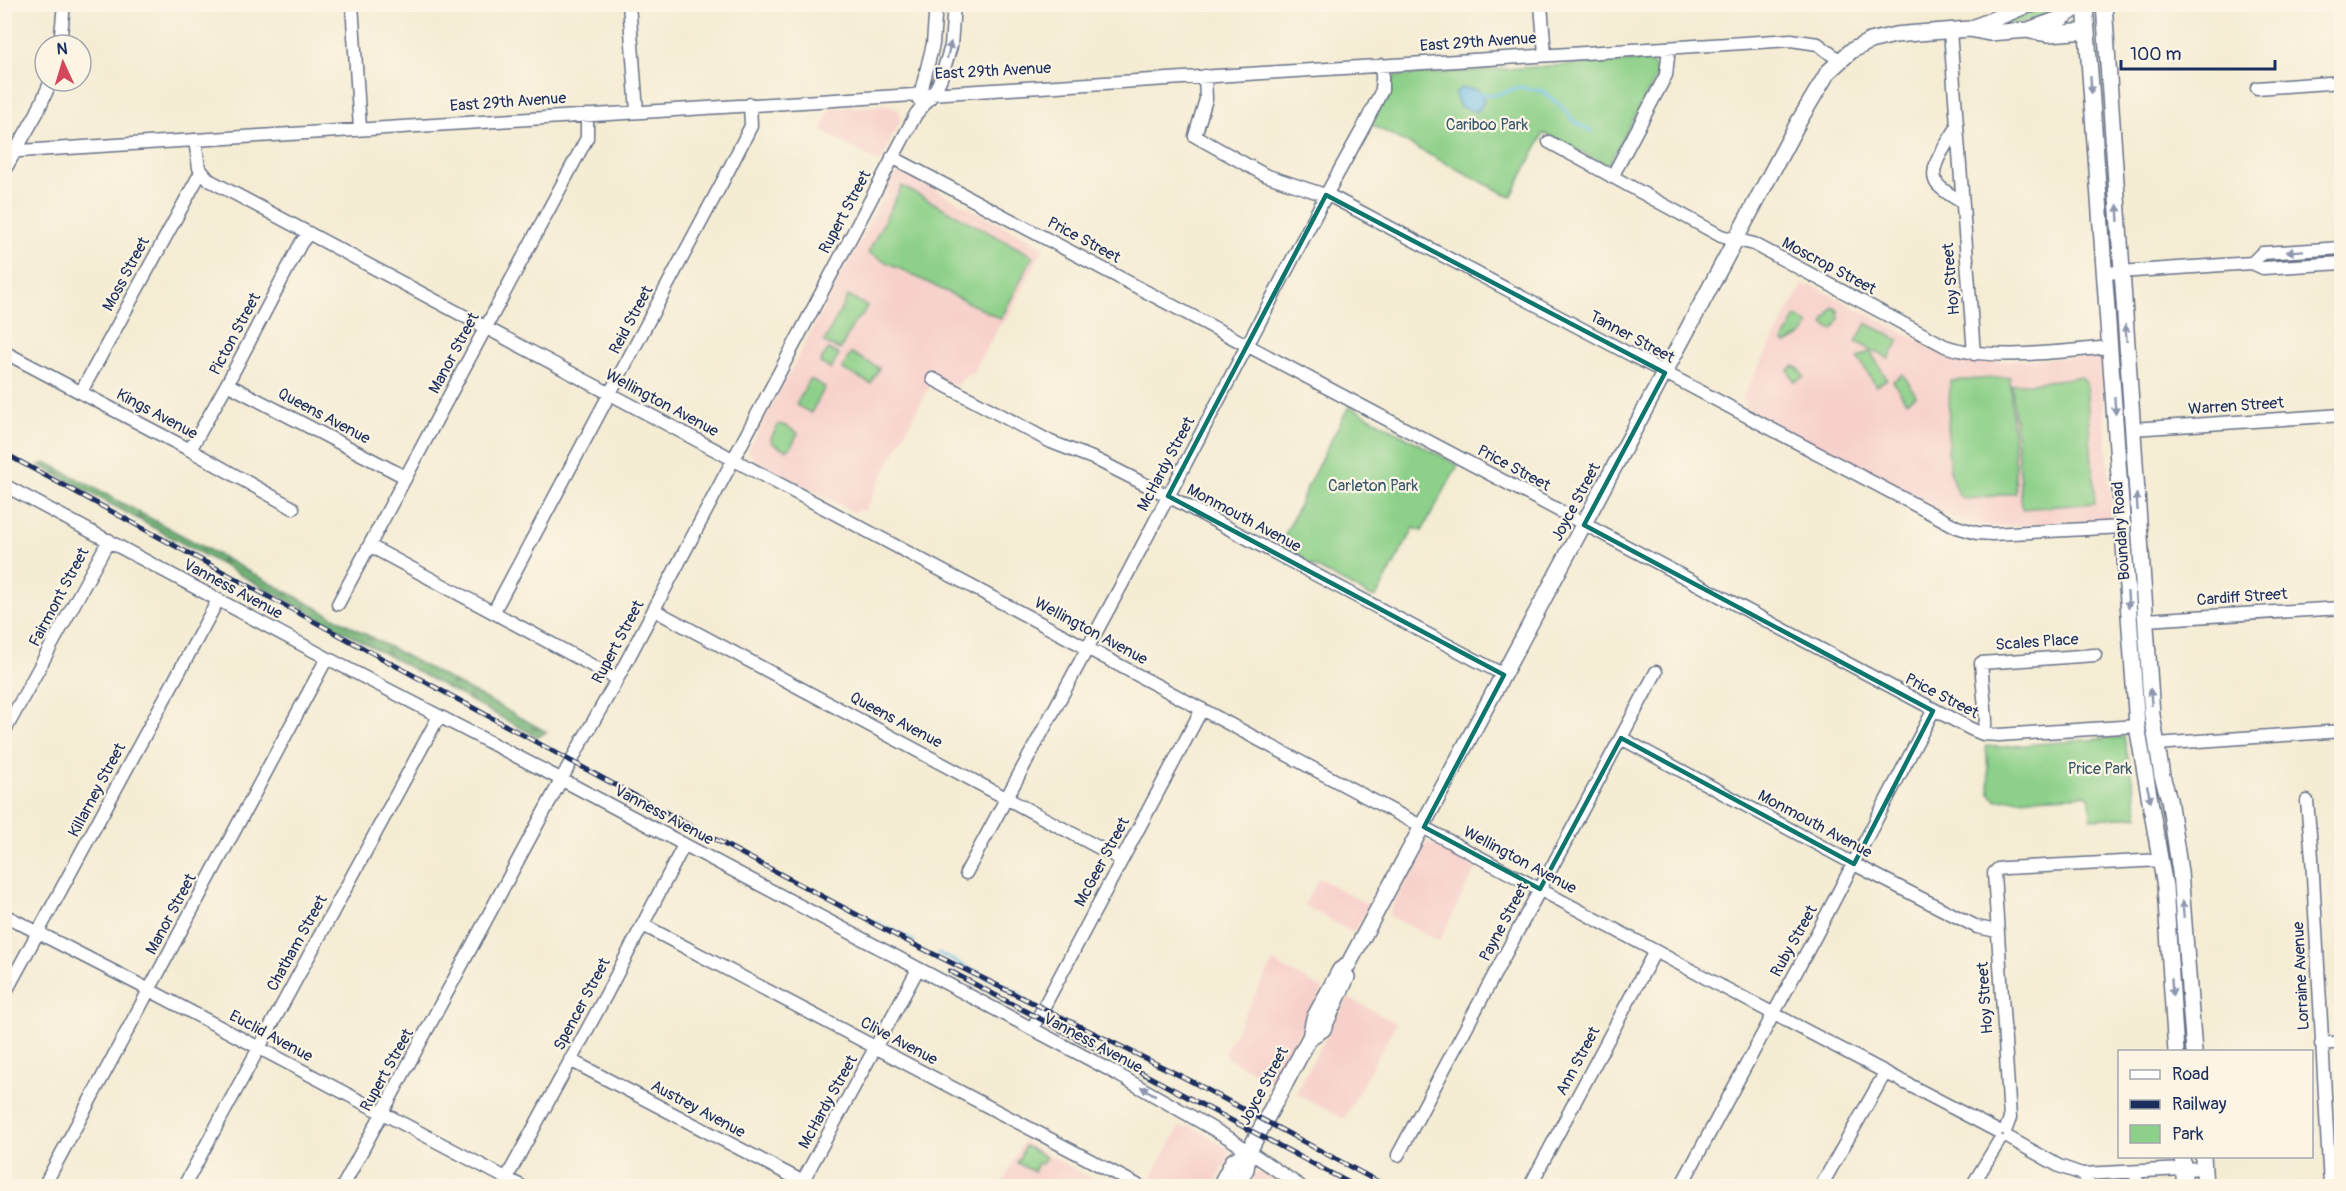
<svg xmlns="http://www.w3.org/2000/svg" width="2346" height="1191" viewBox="0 0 2346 1191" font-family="Pangolin,sans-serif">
<defs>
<pattern id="grass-dots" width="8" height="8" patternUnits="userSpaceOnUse" patternTransform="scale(1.5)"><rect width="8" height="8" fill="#8dd089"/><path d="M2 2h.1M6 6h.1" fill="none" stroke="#72a973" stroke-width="1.8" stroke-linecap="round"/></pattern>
<pattern id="forest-firs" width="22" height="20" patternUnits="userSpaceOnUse" patternTransform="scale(1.5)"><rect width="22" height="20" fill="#72b275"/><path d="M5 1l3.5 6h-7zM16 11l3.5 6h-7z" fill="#5d9163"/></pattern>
</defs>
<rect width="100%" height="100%" fill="#fcf5e5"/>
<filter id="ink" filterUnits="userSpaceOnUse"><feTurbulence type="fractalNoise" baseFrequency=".0167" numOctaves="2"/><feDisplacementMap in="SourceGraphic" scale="12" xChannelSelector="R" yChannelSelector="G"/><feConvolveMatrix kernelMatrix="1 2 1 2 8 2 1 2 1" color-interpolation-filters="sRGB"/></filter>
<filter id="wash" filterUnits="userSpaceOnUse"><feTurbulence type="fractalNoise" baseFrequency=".008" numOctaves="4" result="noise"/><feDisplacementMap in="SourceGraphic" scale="24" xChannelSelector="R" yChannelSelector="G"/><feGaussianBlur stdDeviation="1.35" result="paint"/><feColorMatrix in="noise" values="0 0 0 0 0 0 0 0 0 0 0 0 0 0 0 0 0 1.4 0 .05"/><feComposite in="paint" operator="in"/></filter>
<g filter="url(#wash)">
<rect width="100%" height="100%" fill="#f4ecd3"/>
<path fill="#f7d0cb" d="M888,105L899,110L901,119L880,163L822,131L830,108Z
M901,172L1044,247L1007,319L999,326L972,375L968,373L958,385L931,383L864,512L859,510L853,512L755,460L749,451L750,446L894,176Z
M1803,284L1807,286L1812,285L1950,357L1980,362L2093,356L2100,358L2112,511L2111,517L2103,520L1996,527L1966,523L1954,519L1745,408V402L1741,400Z
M1428,843L1478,865L1439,941L1388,915L1423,847Z
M1319,878L1369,905L1354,933L1304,905Z
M1273,962L1323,989L1272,1082L1227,1058L1225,1051Z
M1347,997L1396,1023L1344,1119L1296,1093Z
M1180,1126L1183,1129L1191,1126L1228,1148L1230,1156L1214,1186H1147Z
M1023,1141L1106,1186H1001Z
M1257,1173H1261L1285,1186H1245L1252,1174Z"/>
<path fill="url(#grass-dots)" stroke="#548074" stroke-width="1.5" d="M2048,5H2068C2043,19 2024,24 1996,25Z"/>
<path fill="url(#forest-firs)" stroke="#46706a" stroke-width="1.5" d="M48,463L547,732L537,737L39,465Z"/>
<path fill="#8dd089" stroke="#548074" stroke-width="1.5" d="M1645,60L1655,66L1657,76L1608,165L1544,133L1511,197L1372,125L1395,76Z
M902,186L1033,256L1001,319L868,253Z
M848,296L867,306L861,317L855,321L840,350L824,342Z
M1833,307L1838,310L1839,319L1833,330L1823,324Z
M1796,316L1809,325L1804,334L1787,344L1783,342Z
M1866,323L1899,340L1889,359L1856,342Z
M828,349L839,355L831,369L820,363Z
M1870,351L1887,379L1876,386L1858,358Z
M851,353L879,368L871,384L842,369Z
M1794,366L1799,369L1804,377L1795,382L1788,370Z
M1903,374L1916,395L1906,402L1893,381Z
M2010,377L2016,493L1968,499L1961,497C1941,475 1950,410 1950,381Z
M2081,377L2086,383L2095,503L2022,509L2012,385Z
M810,379L825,387L811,413L796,405Z
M1349,406L1458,465L1422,531L1414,528L1376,597H1372L1281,549L1280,546L1311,479Z
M779,424L786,426L798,433L791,447L786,450L772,443L771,438Z
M2124,737L2139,816L2091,819L2090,799L2086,795L1996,800L1990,794L1986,746L2000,747Z
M1025,1146L1046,1157L1042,1164L1038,1163L1034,1172L1017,1163Z"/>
<path fill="#71c0ec" stroke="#4678a5" stroke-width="1.5" d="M1461,88L1478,90L1484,100L1481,107L1476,112L1460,107L1455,94Z"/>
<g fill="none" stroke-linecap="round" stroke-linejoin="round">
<path stroke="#71c0ec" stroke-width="3" d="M1480,94L1495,95L1520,87L1542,91L1560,105L1575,122L1593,132
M877,922L914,941
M938,953L1022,995"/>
</g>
</g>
<g filter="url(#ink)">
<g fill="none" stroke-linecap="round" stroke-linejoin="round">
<g stroke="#677187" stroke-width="15">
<path id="minor" d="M352,4L360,129
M629,4L637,112
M1541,4L1545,55
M1950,31L1974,354
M60,45L64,4
M1205,76L1206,99L1195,136L1265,175L1334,198L1957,527L1977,533L1992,534L2123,527
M2257,88L2342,82
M919,100L933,44L936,4
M1956,129C1948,143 1925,170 1938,185C1944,192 1954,197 1962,202
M195,140L199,168L209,180L1719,985L1997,1131
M1549,142L1721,236L1754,244L1945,346C1989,362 2063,351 2111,347
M4,152L1791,40L1818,44L1840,61
M892,157L1971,729L1983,734L1999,735L2137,726
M4,171L37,113L51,81
M1612,177L1666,75L1669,48
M2252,263L2262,253L2342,248
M2105,273L2252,263L2263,268L2342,263
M4,352L190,450L293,508
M933,379L1051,442L1095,459L1168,496L1504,675
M227,384L405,477
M81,392L201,172
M2132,429L2342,415
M190,450L227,384L301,243L309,233
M4,485L327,658L572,785L1108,1069L1229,1138L1300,1186
M370,546L617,679
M338,604L587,138V115
M654,610L1122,860
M494,611L724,179L751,126L750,104
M2145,620L2342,608
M4,732L109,540
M1983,734L1986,720L1981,663L2095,655
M1621,738L1854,864L1977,927L1997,931
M2156,744L2342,731
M2307,801L2312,857L2330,1186
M966,873L1128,573L1326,195L1363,128L1382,90V65
M4,915L138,984L521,1186
M643,925L1139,1186
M4,995L218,600
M1032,1029L1202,709
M2321,1044L2342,1042
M570,1060L811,1186
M2006,1129L2010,1118L1994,873L1998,869L2005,868L2161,860
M2009,1138L2059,1166L2082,1174L2204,1168
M1398,1155L1656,672
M2136,1172L2137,1186
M2082,1174L2090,1186
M506,1179L606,995L684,845
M44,1186L327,658
M184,1186L439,716
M343,1186L581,743L613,687L916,114L934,93L941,78L951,46L954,4
M800,1186L918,969
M1530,1186L1655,951
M1681,1186L1816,935L1933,711
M1821,1186L1885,1073
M1972,1186L1999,1141"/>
</g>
<g stroke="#677187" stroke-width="18">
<path id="major" d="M2085,4L2137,726L2165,887L2176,1052
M2104,4L2152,715L2162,776L2169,799L2180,872L2194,1052
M1970,29L2025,6L2034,4
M2031,31L2049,34L2087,31
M1310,1037L1323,1029L1347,977
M2182,1156L2185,1186
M2203,1156L2205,1186
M1220,1186L1233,1161L1249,1151
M1236,1186L1246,1169L1249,1151L1310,1037L1314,1018L1340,970L1348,965L1799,121L1828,72L1851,51L1870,41L1895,35L1918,33L1970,29L1989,33L2028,30L2062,18L2082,4"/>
</g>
<use href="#minor" stroke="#fff" stroke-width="12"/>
<use href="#major" stroke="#fff" stroke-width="15"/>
<g stroke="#1b2f5e" stroke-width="5">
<path id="rail" d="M4,453L733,849L899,937L1189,1080L1386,1186
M950,971L1355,1186"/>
</g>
<use href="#rail" stroke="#fcf5e5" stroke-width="3" stroke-dasharray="9" stroke-linecap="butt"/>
</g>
<defs><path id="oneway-solid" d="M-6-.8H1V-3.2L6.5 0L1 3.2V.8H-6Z" transform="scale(1.5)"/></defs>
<g fill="#8d97ae">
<use href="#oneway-solid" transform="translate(949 50) rotate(-77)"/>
<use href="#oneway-solid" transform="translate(2091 85) rotate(86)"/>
<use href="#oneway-solid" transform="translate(2118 213) rotate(-93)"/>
<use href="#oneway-solid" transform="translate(2295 251) rotate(176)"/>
<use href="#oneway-solid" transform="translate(2126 333) rotate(-94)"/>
<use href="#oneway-solid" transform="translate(2115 406) rotate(86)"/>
<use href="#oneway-solid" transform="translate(2137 502) rotate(-94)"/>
<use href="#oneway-solid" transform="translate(2128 600) rotate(86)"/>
<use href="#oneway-solid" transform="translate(2151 697) rotate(-94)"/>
<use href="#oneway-solid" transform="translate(2149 794) rotate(77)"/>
<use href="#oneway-solid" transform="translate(2183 909) rotate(-95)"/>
<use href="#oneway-solid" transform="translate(2172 987) rotate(86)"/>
<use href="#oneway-solid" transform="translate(1148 1091) rotate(-151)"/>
</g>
</g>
<path fill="none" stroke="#0f766e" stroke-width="4.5" stroke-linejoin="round" d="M1326,195L1665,373L1584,525L1933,711L1854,864L1621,738L1540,889L1424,827L1504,675L1168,496Z"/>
<g text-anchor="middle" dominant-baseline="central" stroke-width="4.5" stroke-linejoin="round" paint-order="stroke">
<g font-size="16" fill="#1b2f5e" stroke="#fcf5e5">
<text transform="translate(1478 42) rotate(-4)">East 29th Avenue</text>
<text transform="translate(993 71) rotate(-3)">East 29th Avenue</text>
<text transform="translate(508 102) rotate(-4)">East 29th Avenue</text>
<text transform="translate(845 212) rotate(-62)">Rupert Street</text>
<text transform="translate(1084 240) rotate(28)">Price Street</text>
<text transform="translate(1829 266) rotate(28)">Moscrop Street</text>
<text transform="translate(126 274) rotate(-62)">Moss Street</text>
<text transform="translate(1951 279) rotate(-95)">Hoy Street</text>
<text transform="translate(631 320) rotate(-62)">Reid Street</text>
<text transform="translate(235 334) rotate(-62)">Picton Street</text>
<text transform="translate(1632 337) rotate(28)">Tanner Street</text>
<text transform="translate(454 353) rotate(-62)">Manor Street</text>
<text transform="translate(662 403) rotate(28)">Wellington Avenue</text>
<text transform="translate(2236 406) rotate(-4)">Warren Street</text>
<text transform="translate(157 414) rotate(28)">Kings Avenue</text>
<text transform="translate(324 416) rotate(28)">Queens Avenue</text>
<text transform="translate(1166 464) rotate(-62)">McHardy Street</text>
<text transform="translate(1514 468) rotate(28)">Price Street</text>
<text transform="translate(1576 502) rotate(-62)">Joyce Street</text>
<text transform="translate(1244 518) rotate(28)">Monmouth Avenue</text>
<text transform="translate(2121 531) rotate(-94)">Boundary Road</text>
<text transform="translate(233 589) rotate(28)">Vanness Avenue</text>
<text transform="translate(59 597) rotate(-62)">Fairmont Street</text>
<text transform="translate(2242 597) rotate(-4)">Cardiff Street</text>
<text transform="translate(1091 631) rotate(28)">Wellington Avenue</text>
<text transform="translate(618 642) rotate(-62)">Rupert Street</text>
<text transform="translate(2037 642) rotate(-4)">Scales Place</text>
<text transform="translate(1942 696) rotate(27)">Price Street</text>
<text transform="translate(896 720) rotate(28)">Queens Avenue</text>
<text transform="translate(97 790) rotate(-62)">Killarney Street</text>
<text transform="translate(664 815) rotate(28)">Vanness Avenue</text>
<text transform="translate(1815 824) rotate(28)">Monmouth Avenue</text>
<text transform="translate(1520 860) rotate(28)">Wellington Avenue</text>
<text transform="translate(1102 862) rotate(-62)">McGeer Street</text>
<text transform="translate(171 914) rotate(-62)">Manor Street</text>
<text transform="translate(1504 922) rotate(-62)">Payne Street</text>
<text transform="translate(1794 941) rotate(-61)">Ruby Street</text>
<text transform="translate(297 943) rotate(-61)">Chatham Street</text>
<text transform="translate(2301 976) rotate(-93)">Lorraine Avenue</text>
<text transform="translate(1985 998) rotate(-94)">Hoy Street</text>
<text transform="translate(582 1004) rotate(-62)">Spencer Street</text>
<text transform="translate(271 1036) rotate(28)">Euclid Avenue</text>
<text transform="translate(899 1041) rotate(28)">Clive Avenue</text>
<text transform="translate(1093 1043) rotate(28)">Vanness Avenue</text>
<text transform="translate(1578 1061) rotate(-62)">Ann Street</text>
<text transform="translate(387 1070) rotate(-61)">Rupert Street</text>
<text transform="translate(1264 1086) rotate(-62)">Joyce Street</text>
<text transform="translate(828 1102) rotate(-61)">McHardy Street</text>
<text transform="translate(698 1109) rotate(28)">Austrey Avenue</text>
</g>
<g font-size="16" fill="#385769" stroke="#fcf5e5">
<text x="1487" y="125">Cariboo Park</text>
<text x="1373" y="486">Carleton Park</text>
<text x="2100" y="769">Price Park</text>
</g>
</g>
<rect width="2346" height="1191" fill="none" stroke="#fcf5e5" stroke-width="24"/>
<rect x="2118" y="1050" width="195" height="108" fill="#fcf5e5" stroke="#a2a6af" stroke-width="1.5"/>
<rect x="2130" y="1070" width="30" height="9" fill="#ffffff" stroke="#a2a6af" stroke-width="1.5"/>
<text x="2172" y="1080" font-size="18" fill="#1b2f5e">Road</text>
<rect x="2130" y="1100" width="30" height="9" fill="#1b2f5e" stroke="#a2a6af" stroke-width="1.5"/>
<text x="2172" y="1110" font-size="18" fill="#1b2f5e">Railway</text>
<rect x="2130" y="1125" width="30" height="18" fill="#8dd089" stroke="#a2a6af" stroke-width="1.5"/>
<text x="2172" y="1140" font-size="18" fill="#1b2f5e">Park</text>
<g transform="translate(63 63) rotate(356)"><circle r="28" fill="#fcf5e5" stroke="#a2a6af" stroke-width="1.5"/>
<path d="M0-4.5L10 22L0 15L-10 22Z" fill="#d1495b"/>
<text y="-9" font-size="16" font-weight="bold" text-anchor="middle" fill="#1b2f5e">N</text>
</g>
<path d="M2121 60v9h154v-9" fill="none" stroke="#1b2f5e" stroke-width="3"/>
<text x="2130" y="60" font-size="18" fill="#1b2f5e" stroke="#fcf5e5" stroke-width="4.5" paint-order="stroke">100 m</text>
</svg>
